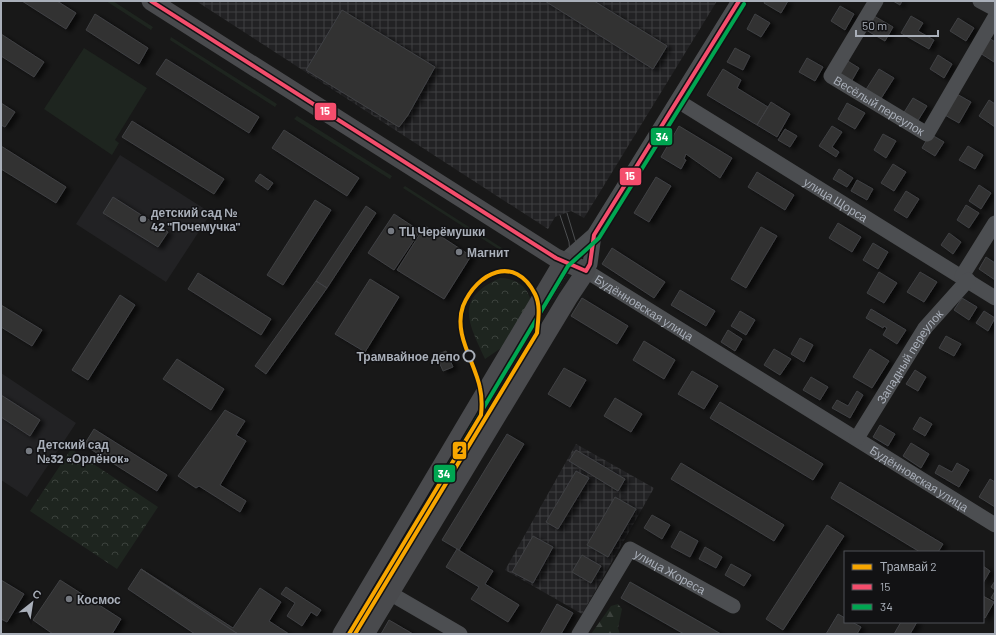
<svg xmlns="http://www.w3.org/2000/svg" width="996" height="635" viewBox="0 0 996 635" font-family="Barlow,sans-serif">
<defs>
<pattern id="industrial-grid" width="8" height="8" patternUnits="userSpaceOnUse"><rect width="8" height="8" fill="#222224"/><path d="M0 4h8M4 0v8" fill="none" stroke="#3f4042"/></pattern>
<pattern id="forest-firs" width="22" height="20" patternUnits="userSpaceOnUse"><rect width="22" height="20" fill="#1e251f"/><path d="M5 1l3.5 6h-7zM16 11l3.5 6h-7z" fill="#3c423d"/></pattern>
<pattern id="park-crowns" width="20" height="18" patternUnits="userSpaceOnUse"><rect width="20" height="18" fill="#1e251f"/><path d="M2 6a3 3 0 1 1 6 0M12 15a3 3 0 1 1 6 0" fill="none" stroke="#3c423d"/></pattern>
<filter id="shadow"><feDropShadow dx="4.5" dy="2.5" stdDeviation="2" flood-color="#0009"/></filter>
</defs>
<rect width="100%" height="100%" fill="#181818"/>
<path fill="#222224" d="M120,155L211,213L166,282L76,224Z
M1,373L76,423L27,497L1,480Z"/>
<path fill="url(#industrial-grid)" d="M196,1H717L584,218L571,211L555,217L548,229Z
M576,444L654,488L582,614L505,570Z"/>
<path fill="#1e251f" d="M106,1H113L153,27L151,30Z
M171,37L277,104L275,107L170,40Z
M84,48L147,88L115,140L119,143L112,155L44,109Z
M297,116L392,176L390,179L294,119Z
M405,186L505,250L503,252L403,188Z"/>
<path fill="url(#forest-firs)" d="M618,604L622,609L618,628L620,634H591L611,606Z"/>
<path fill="url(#park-crowns)" d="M500,278C515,278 528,286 531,302L507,344L485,359C468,322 454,299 500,278Z
M71,449L158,507L117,569L30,511Z"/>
<path fill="#313132" stroke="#404144" filter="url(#shadow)" d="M22,1H57L76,13L66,29Z
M545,1H594L667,46L653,69Z
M765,1H788L781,13L764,3Z
M893,1H902L900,5Z
M840,6L854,14L845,30L831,21Z
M342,10L435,67L408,115L399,127L306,70Z
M95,14L148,48L139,64L86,30Z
M755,14L770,23L761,37L747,29Z
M874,16L893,27L885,41L866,30Z
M911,16L923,23L918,31L934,40L929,49L901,33Z
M958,18L974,28L966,41L950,31Z
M1,34L44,62L34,77L1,56Z
M989,38L995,42L994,62L980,53Z
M735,48L750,56L743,70L727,62Z
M938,55L952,64L944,78L930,69Z
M807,58L823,67L815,81L799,72Z
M166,59L259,117L249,133L156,74Z
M846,60L859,68L851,82L838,75Z
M723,69L741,80L737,88L768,107L757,125L707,95Z
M879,69L894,78L880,100L865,91Z
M955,93L971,102L959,123L943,114Z
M913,98L927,106L917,122L903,114Z
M989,100L995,104V127L979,116Z
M771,102L790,114L777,137L757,125Z
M1,103L15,112L5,127L1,125Z
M847,103L865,113L855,129L838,119Z
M132,121L224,179L214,194L122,137Z
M679,126L732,158L720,178L686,154L684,159L686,160L681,169L661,157Z
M832,126L842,132L832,147L839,152L836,157L819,146Z
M785,129L797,136L790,147L778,140Z
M284,130L359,178L347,196L272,148Z
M883,134L896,141L886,158L874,150Z
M930,134L944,142L935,156L922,148Z
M1,146L66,187L56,203L1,169Z
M968,146L983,155L975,169L959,160Z
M893,164L906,172L894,191L881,183Z
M839,169L853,178L847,187L833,179Z
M757,172L794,195L785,210L748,187Z
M260,174L273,183L268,190L255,181Z
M656,177L671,186L649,222L634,213Z
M857,180L873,189L867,200L851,191Z
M979,185L991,193L981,209L969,201Z
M906,191L919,199L907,218L894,210Z
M113,197L168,232L158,247L103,213Z
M315,200L331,210L283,285L267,275Z
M966,205L979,213L969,228L957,220Z
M366,206L376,213L327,288L316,281Z
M394,214L420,231L394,270L368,253Z
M838,223L861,237L852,252L829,238Z
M425,226L471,256L444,299L397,270Z
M761,227L777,236L746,288L731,279Z
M949,233L961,242L953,254L941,245Z
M873,243L888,252L878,269L863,260Z
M612,248L665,282L654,298L602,264Z
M986,257L995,263V280L979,269Z
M879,272L897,283L884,303L867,293Z
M920,272L937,282L924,302L907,292Z
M198,273L271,319L261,335L188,289Z
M370,279L399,297L365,352L335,334Z
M316,281L327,288L266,374L255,366Z
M680,290L715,311L706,326L671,305Z
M120,295L135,305L88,380L72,370Z
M582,298L628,326L617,344L571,316Z
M962,298L977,307L969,320L954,310Z
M1,305L42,330L32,346L1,327Z
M871,309L906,330L897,344L883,335L887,328L884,326L883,328L866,318Z
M740,311L755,320L746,335L731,326Z
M984,311L995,318L988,331L976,323Z
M728,330L742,339L735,351L721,342Z
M946,336L961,344L954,356L939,348Z
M800,338L813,345L804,362L791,354Z
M644,341L675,360L664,379L633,360Z
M774,349L791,359L780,375L764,365Z
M870,349L889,361L872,388L853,377Z
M446,351L453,367L443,371L436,355Z
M177,359L224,389L211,410L163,379Z
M564,368L586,380L570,407L548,394Z
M915,370L926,377L918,391L906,384Z
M692,371L718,386L704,409L678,394Z
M811,377L828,387L820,400L803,390Z
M857,391L863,395L850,418L832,408L837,400L848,406Z
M1,395L40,420L30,436L1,417Z
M615,398L642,414L631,432L604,416Z
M720,402L823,464L813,480L710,418Z
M225,410L245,421L236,435L246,441L220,485L246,501L240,512L199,486L196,488L178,476Z
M920,417L932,424L925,436L913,429Z
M880,425L895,434L888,446L873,437Z
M94,429L167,475L157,491L84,445Z
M507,434L524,444L459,550L442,540Z
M911,443L929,454L921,468L903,456Z
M576,450L625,479L618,491L569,461Z
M681,463L784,525L774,541L671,479Z
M957,463L969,470L959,487L935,473L939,465L952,472Z
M576,471L589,478L558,529L546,522Z
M990,479L995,482V507L979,497Z
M840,482L943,544L938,552H920L831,498Z
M615,497L636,509L608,557L587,545Z
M652,515L670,525L662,539L644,528Z
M827,525L844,536L783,630L766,619Z
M680,531L698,541L690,557L671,547Z
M533,536L553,547L533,583L512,572Z
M705,547L722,557L716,568L699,559Z
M457,549L493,571L485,584L519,605L508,622L471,599L479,587L446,567Z
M582,555L601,566L591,583L572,572Z
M731,564L751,575L744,586L725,575Z
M983,566L990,571L983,583Z
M141,569L209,615L238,634H195L128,589Z
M141,569L233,628L260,588L281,602L269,621L289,634H238Z
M1,580L24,594L7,622L1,619Z
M60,580L121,619L112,634H53L33,620Z
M995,581V590L991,587Z
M630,582L721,634H684L621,598Z
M286,587L321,610L317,616L311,612L302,626L287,616L295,603L281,594Z
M995,591V600L991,598Z
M983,596L994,602L985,618L983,617Z
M557,604L573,613L561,634H540Z
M838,614L845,618V622H852L861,627L857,634H826Z
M389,620L413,634H381Z
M901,622H917L910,634H894Z"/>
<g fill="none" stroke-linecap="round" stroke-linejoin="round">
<g stroke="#4c4e51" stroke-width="15">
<path id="s1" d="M876,1L831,76L927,134L995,17"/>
<path d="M980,1L995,9"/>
<path id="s2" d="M678,101L995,298"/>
<path id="s3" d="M594,235L590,264L586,271L995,525"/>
<path d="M563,262L594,235L739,1"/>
<path d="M962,276L995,223"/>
<path id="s4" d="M857,438L925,328L968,280"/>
<path d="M381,588L460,634"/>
<path id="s5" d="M579,634L630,549L733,606"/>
</g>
<path stroke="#494a4d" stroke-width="19" d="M151,1L556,258L586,271L568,298L365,634
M342,634L563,262"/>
<path stroke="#4c4e50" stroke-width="1" d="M567,213L576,243V267
M481,415L571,267L569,242L560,215"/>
<g stroke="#121214" stroke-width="7">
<path id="bus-1" d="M151,1L556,258L586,271L590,264L594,235L739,1"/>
</g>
<g stroke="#121214" stroke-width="7">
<path id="bus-2" d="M349,634L568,266L599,238L744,4"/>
</g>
<use href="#bus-1" stroke="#f44d6c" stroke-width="4"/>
<use href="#bus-2" stroke="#00a651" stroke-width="4"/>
<g stroke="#121214" stroke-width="7">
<path id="tram-1" d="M349,634L481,415C482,406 482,397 480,388C475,362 453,334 463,306C477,272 515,254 535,294C541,306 538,320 537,333L355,634"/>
</g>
<use href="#tram-1" stroke="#f7a600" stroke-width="4"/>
</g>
<g fill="#767a81" stroke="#121214" stroke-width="1.5">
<circle cx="143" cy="219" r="4"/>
<circle cx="391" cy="231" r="4"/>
<circle cx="459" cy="252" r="4"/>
<circle cx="29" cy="451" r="4"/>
<circle cx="69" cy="599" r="4"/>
</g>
<circle fill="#121214" stroke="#a9afb9" stroke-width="2" cx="469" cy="356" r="5.5"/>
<g text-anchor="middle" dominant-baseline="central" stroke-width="3" stroke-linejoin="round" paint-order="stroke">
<g font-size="12" fill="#a9afb9" stroke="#121214">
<text stroke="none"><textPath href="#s1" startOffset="144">Весёлый переулок</textPath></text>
<text stroke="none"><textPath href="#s2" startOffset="186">улица Щорса</textPath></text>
<text stroke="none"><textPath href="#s3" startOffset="106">Будённовская улица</textPath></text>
<text stroke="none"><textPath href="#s4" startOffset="97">Западный переулок</textPath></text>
<text stroke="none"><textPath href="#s3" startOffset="430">Будённовская улица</textPath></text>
<text stroke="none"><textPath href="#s5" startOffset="145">улица Жореса</textPath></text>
</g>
<g font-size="12" font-weight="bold" fill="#a9afb9" stroke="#121214" text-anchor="start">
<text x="151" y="212">детский сад №<tspan x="151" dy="14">42 "Почемучка"</tspan></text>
<text x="399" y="231">ТЦ Черёмушки</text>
<text x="467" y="252">Магнит</text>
<text x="37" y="444">Детский сад<tspan x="37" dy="14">№32 «Орлёнок»</tspan></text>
<text x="77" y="599">Космос</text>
</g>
<g font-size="12" font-weight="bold" fill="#a9afb9" stroke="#121214" text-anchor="end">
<text x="460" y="356">Трамвайное депо</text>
</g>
</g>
<g stroke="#121214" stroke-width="1.5">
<rect x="314" y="102" width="23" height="19" rx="4" fill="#f44d6c"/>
<rect x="650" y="127" width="23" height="19" rx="4" fill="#00a651"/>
<rect x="619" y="167" width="23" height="19" rx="4" fill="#f44d6c"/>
<rect x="452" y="441" width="15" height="19" rx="4" fill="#f7a600"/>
<rect x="433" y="464" width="23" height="19" rx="4" fill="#00a651"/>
</g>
<g font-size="11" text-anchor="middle" font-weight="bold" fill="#fff">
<text x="325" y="115">15</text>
<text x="662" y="141">34</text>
<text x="630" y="180">15</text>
<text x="444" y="478">34</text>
</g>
<g font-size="11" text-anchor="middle" font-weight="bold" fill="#111">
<text x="460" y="454">2</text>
</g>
<rect width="996" height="635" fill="none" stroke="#a9afb9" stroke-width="4"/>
<rect x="844" y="551" width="140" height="72" fill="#121214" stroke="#4e5156"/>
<rect x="852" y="564" width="20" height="6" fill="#f7a600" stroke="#4e5156"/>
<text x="880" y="571" font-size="12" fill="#a9afb9">Трамвай 2</text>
<rect x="852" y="584" width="20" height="6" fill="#f44d6c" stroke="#4e5156"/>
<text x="880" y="591" font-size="12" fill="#a9afb9">15</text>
<rect x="852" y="604" width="20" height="6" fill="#00a651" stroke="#4e5156"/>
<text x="880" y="611" font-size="12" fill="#a9afb9">34</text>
<g transform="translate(32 603) rotate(30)" stroke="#121214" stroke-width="3" paint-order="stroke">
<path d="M0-3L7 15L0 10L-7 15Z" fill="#a9afb9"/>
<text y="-6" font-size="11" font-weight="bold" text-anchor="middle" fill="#a9afb9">С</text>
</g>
<path d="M856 30v6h82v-6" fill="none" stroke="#a9afb9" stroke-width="2"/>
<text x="862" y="30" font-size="12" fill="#a9afb9" stroke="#121214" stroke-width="3" paint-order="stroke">50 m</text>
</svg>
